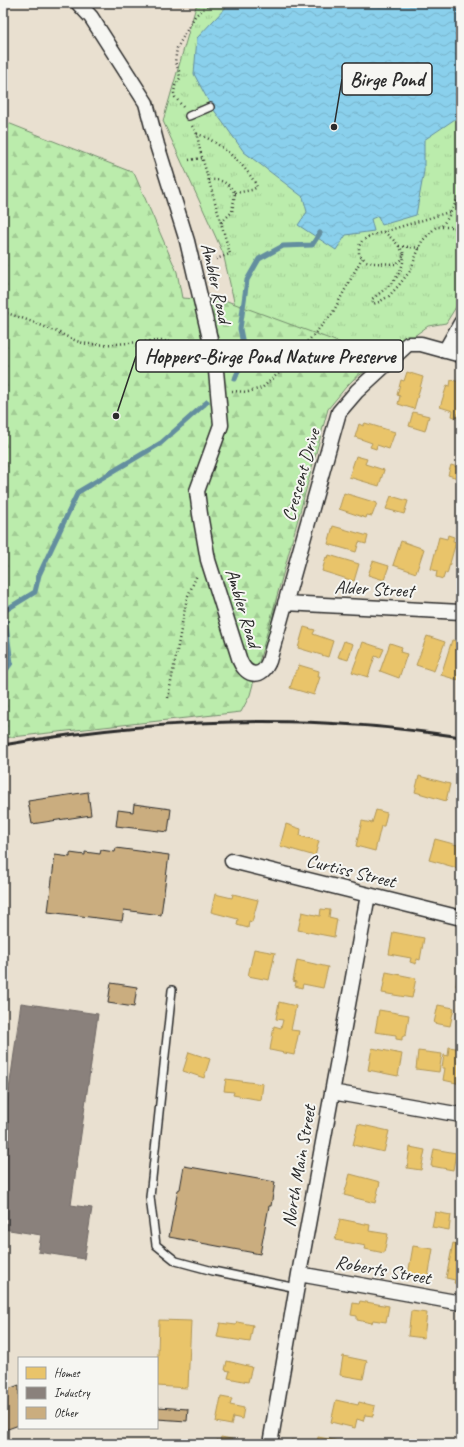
<svg xmlns="http://www.w3.org/2000/svg" width="464" height="1447" viewBox="0 0 464 1447" font-family="Caveat,sans-serif">
<defs>
<pattern id="grass-tufts" width="24" height="20" patternUnits="userSpaceOnUse"><rect width="24" height="20" fill="#bbecac"/><path d="M3 7l-1-3M5 7V3M7 7l1-3M15 17l-1-3M17 17v-4M19 17l1-3" fill="none" stroke="#a1cb94"/></pattern>
<pattern id="forest-firs" width="22" height="20" patternUnits="userSpaceOnUse"><rect width="22" height="20" fill="#bbecac"/><path d="M5 1l3.5 6h-7zM16 11l3.5 6h-7z" fill="#a1cb94"/></pattern>
<pattern id="water-waves" width="16" height="10" patternUnits="userSpaceOnUse"><rect width="16" height="10" fill="#8ad0ec"/><path d="M0 5q4-4 8 0t8 0" fill="none" stroke="#77b3cb"/></pattern>
</defs>
<rect width="100%" height="100%" fill="#e9e0d0"/>
<filter id="ink" filterUnits="userSpaceOnUse"><feTurbulence type="fractalNoise" baseFrequency=".025" numOctaves="2"/><feDisplacementMap in="SourceGraphic" scale="8" xChannelSelector="R" yChannelSelector="G"/><feConvolveMatrix kernelMatrix="1 2 1 2 8 2 1 2 1" color-interpolation-filters="sRGB"/></filter>
<g filter="url(#ink)">
<path fill="url(#grass-tufts)" stroke="#738c6c" d="M197,3H461V299L446,323L428,326L350,382L323,406L289,530L266,654L248,577L255,394L223,253L163,121Z"/>
<path fill="url(#forest-firs)" stroke="#738c6c" d="M3,121L134,173L177,272L182,298L227,301L376,356L346,387L328,409L250,695L241,712L3,738Z"/>
<path fill="url(#water-waves)" stroke="#648e9f" d="M230,3H461V115L424,140V171L416,215L382,225L378,216L371,219L374,231L346,235L336,250L298,225L307,212L303,197L244,152L211,106L194,74L197,38Z"/>
<path fill="#e9c46a" stroke="#b09657" d="M407,372L423,377L414,409L398,404L400,396L397,395L401,380L404,381Z
M451,380L461,382V409L460,413H458L457,418L452,416L453,411L440,407L447,385L450,386Z
M413,412L429,416L425,431L409,426Z
M365,423L395,432L389,449L377,445L376,449L370,447L372,443L355,437L359,424L363,426Z
M356,456L367,459L365,464L384,470L379,486L349,477Z
M451,465L461,468V479L448,475Z
M344,493L377,503L372,516L367,515L366,518L339,509Z
M391,496L408,501L404,514L386,509Z
M333,526L368,536L366,544L359,542L356,552L328,544Z
M448,535L454,537L453,541L456,542L447,574L445,573L443,579L436,577L437,571L431,569L439,537L447,539Z
M401,541L424,549L416,573L393,565Z
M329,555L359,564L354,581L322,571L326,557L328,558Z
M460,559H461V570L457,569Z
M373,561L389,566L384,580L368,575Z
M304,627L315,630L313,634L333,641L328,657L298,648Z
M427,636L445,642L434,671L416,665Z
M452,640L461,642V671L458,680L441,675Z
M344,641L353,644L348,660L338,657Z
M363,642L384,649L380,658L375,656L368,677L352,672Z
M390,643L402,647L400,652L407,654L399,678L380,671Z
M299,665L319,671L318,677H320L314,695L290,688L296,670H298Z
M419,776L450,784L446,801L415,792Z
M376,810L387,813L384,826H381L375,851L356,846L362,821L372,823Z
M286,824L301,829L300,836L319,841L315,856L280,846Z
M435,839L461,846V869L429,860Z
M215,894L232,898L233,894L258,900L252,922L249,921L248,928L237,925L238,919L211,912Z
M321,909L330,910L329,917L337,919L334,937L298,930L302,912L320,916Z
M393,932L424,938L420,960L417,959L416,964L410,962L411,958L389,954Z
M254,949L275,953L269,980L248,976Z
M461,958V987L456,986Z
M297,960L328,967L323,988L303,984L302,988L295,986L296,982L293,981Z
M386,972L416,978L412,998L382,993Z
M279,1002L296,1006L291,1030L299,1031L294,1055L270,1050L274,1026L281,1028L283,1020L276,1019Z
M438,1005L454,1008L450,1026L434,1023Z
M379,1010L409,1015L406,1035L402,1037V1040L396,1039V1035L375,1032Z
M449,1047L461,1049V1084L443,1080L445,1068H442L444,1055L448,1056Z
M372,1048L402,1054L398,1076L368,1070Z
M418,1051L442,1054L439,1072L416,1069Z
M189,1052L210,1059L204,1078L183,1071Z
M226,1079L263,1084L261,1100L233,1095L234,1092L224,1091Z
M358,1124L389,1131L384,1152L353,1145Z
M410,1147L425,1150L421,1170L407,1168Z
M434,1149L456,1153L453,1170L431,1166Z
M350,1174L380,1182L375,1203L344,1195Z
M435,1212L451,1215L449,1230L432,1227Z
M340,1219L370,1225L369,1231L388,1234L384,1253L365,1249L366,1246L335,1240Z
M453,1243L461,1245V1285L454,1283L455,1280L446,1278Z
M413,1246L433,1249L428,1278L408,1275Z
M360,1301L389,1306L386,1322L373,1320L372,1323L357,1320V1316L351,1315L353,1303L359,1304Z
M411,1311L427,1313L424,1338L408,1336Z
M159,1320L191,1321L188,1387L187,1388L157,1386Z
M461,1320V1342L458,1341Z
M237,1322L253,1325L250,1342L217,1337L220,1323L236,1325Z
M343,1356L367,1361L363,1379L340,1375Z
M227,1361L252,1367L248,1382L228,1378L230,1371L225,1370Z
M221,1397L232,1399L230,1405L244,1408L242,1419L233,1417L231,1425L216,1422Z
M336,1400L358,1405L359,1402L375,1406L373,1416L365,1415L363,1421L357,1419L355,1428L331,1422Z
M221,1437L241,1441L240,1444H217V1440L220,1441Z
M318,1437L355,1444H317Z
M291,1440L311,1444H290Z"/>
<path fill="#8a817c" stroke="#6e6764" d="M21,1003L98,1014L71,1205L92,1208L84,1259L38,1252L41,1235L3,1229V1133Z"/>
<g fill="none" stroke-linecap="round" stroke-linejoin="round">
<path stroke="#648e9f" stroke-width="5" d="M235,379L245,354L240,329L247,280L259,259L283,246L312,245L320,233
M3,674L11,663L4,611L35,592L39,575L78,492L161,443L207,402"/>
</g>
<path fill="#caad7f" stroke="#2b2b2b" d="M88,792L91,815L32,824L28,801Z
M134,804L171,809L168,832L116,826L118,810L133,812Z
M116,848L169,855L161,915L124,910L122,921L48,912L55,855L70,857V853L85,855V852L100,854L101,850L115,852Z
M111,983L137,987L134,1007L108,1003Z
M184,1166L275,1182L271,1206H269L260,1254L169,1237L178,1190L180,1189Z
M19,1385V1425L5,1430L3,1424V1391Z
M157,1407L188,1409L187,1421L157,1419Z"/>
<g fill="none" stroke-linecap="round" stroke-linejoin="round">
<g stroke="#2b2b2b" stroke-width="10">
<path id="service" d="M189,116L210,107
M172,990L150,1197L156,1245L176,1261L213,1271L297,1288"/>
</g>
<g stroke="#2b2b2b" stroke-width="17">
<path id="minor" d="M78,3L91,17L146,103L157,145L187,241L215,360L221,425L197,491L200,514L208,560L240,661C247,677 262,679 269,661L339,412L357,391L408,344H421L461,355
M445,351L461,323
M285,603L461,612
M232,861L461,918
M332,1092L461,1115
M299,1274L461,1303
M270,1444L299,1274L368,895"/>
</g>
<path stroke="#2b2b2b" stroke-width="2.5" stroke-dasharray="1 3" stroke-linecap="butt" d="M183,107L175,97L174,93L175,86L180,78L179,71L175,62L177,48L195,16L210,3
M192,126L197,134L200,150L230,254L216,259
M197,134C217,139 249,168 257,187L252,190L235,193
M189,160L202,158
M209,180C222,179 228,183 235,193L232,212L221,223
M442,227H451L461,230
M384,232C392,238 399,245 404,254L401,260L396,264L373,263L366,261L359,254V246L362,241L370,236L449,212L451,210
M399,246L420,248
M404,254C403,277 389,286 372,299L373,304L379,302L389,296L399,285L410,271L422,241L436,227H441L447,219L461,193
M3,312C20,317 36,323 52,330C64,334 76,343 89,344C113,346 138,341 162,341C174,341 185,348 198,345
M232,391L248,392L262,388L281,371L294,352L310,339L332,314L362,258
M168,698L183,619L187,598L197,575"/>
<use href="#service" stroke="#f6f6f2" stroke-width="7"/>
<use href="#minor" stroke="#f6f6f2" stroke-width="14"/>
<path stroke="#2b2b2b" stroke-width="3" d="M3,745C119,725 238,716 356,725C391,727 426,732 461,737"/>
</g>
</g>
<g text-anchor="middle" dominant-baseline="central" stroke-width="4" stroke-linejoin="round" paint-order="stroke">
<g font-size="19" fill="#2b2b2b" stroke="#f6f6f2">
<text transform="translate(216 283) rotate(77)">Ambler Road</text>
<text transform="translate(301 475) rotate(-74)">Crescent Drive</text>
<text transform="translate(374 589) rotate(3)">Alder Street</text>
<text transform="translate(243 608) rotate(73)">Ambler Road</text>
<text transform="translate(351 871) rotate(14)">Curtiss Street</text>
<text transform="translate(299 1166) rotate(-80)">North Main Street</text>
<text transform="translate(383 1270) rotate(10)">Roberts Street</text>
</g>
</g>
<path fill="none" stroke="#2b2b2b" stroke-width="1.5" d="M334 127L342 79M116 416L136 356"/>
<g fill="#2b2b2b" stroke="#f6f6f2" stroke-width="1.5">
<circle cx="334" cy="127" r="4"/>
<circle cx="116" cy="416" r="4"/>
</g>
<g fill="#f6f6f2" stroke="#2b2b2b" stroke-width="1.5">
<rect x="342" y="63" width="90" height="32" rx="4"/>
<rect x="136" y="340" width="267" height="32" rx="4"/>
</g>
<g font-size="20" text-anchor="middle" font-weight="bold" fill="#2b2b2b">
<text x="387" y="86">Birge Pond</text>
<text x="270" y="363">Hoppers-Birge Pond Nature Preserve</text>
</g>
<rect width="464" height="1447" fill="none" stroke="#f6f6f2" stroke-width="16"/>
<rect x="8" y="8" width="448" height="1431" fill="none" stroke="#2b2b2b" stroke-width="1.5" filter="url(#ink)"/>
<rect x="18" y="1357" width="140" height="72" fill="#f6f6f2" stroke="#a5a5a2"/>
<rect x="26" y="1367" width="20" height="12" fill="#e9c46a" stroke="#a5a5a2"/>
<text x="54" y="1377" font-size="12" fill="#2b2b2b">Homes</text>
<rect x="26" y="1387" width="20" height="12" fill="#8a817c" stroke="#a5a5a2"/>
<text x="54" y="1397" font-size="12" fill="#2b2b2b">Industry</text>
<rect x="26" y="1407" width="20" height="12" fill="#caad7f" stroke="#a5a5a2"/>
<text x="54" y="1417" font-size="12" fill="#2b2b2b">Other</text>
</svg>
